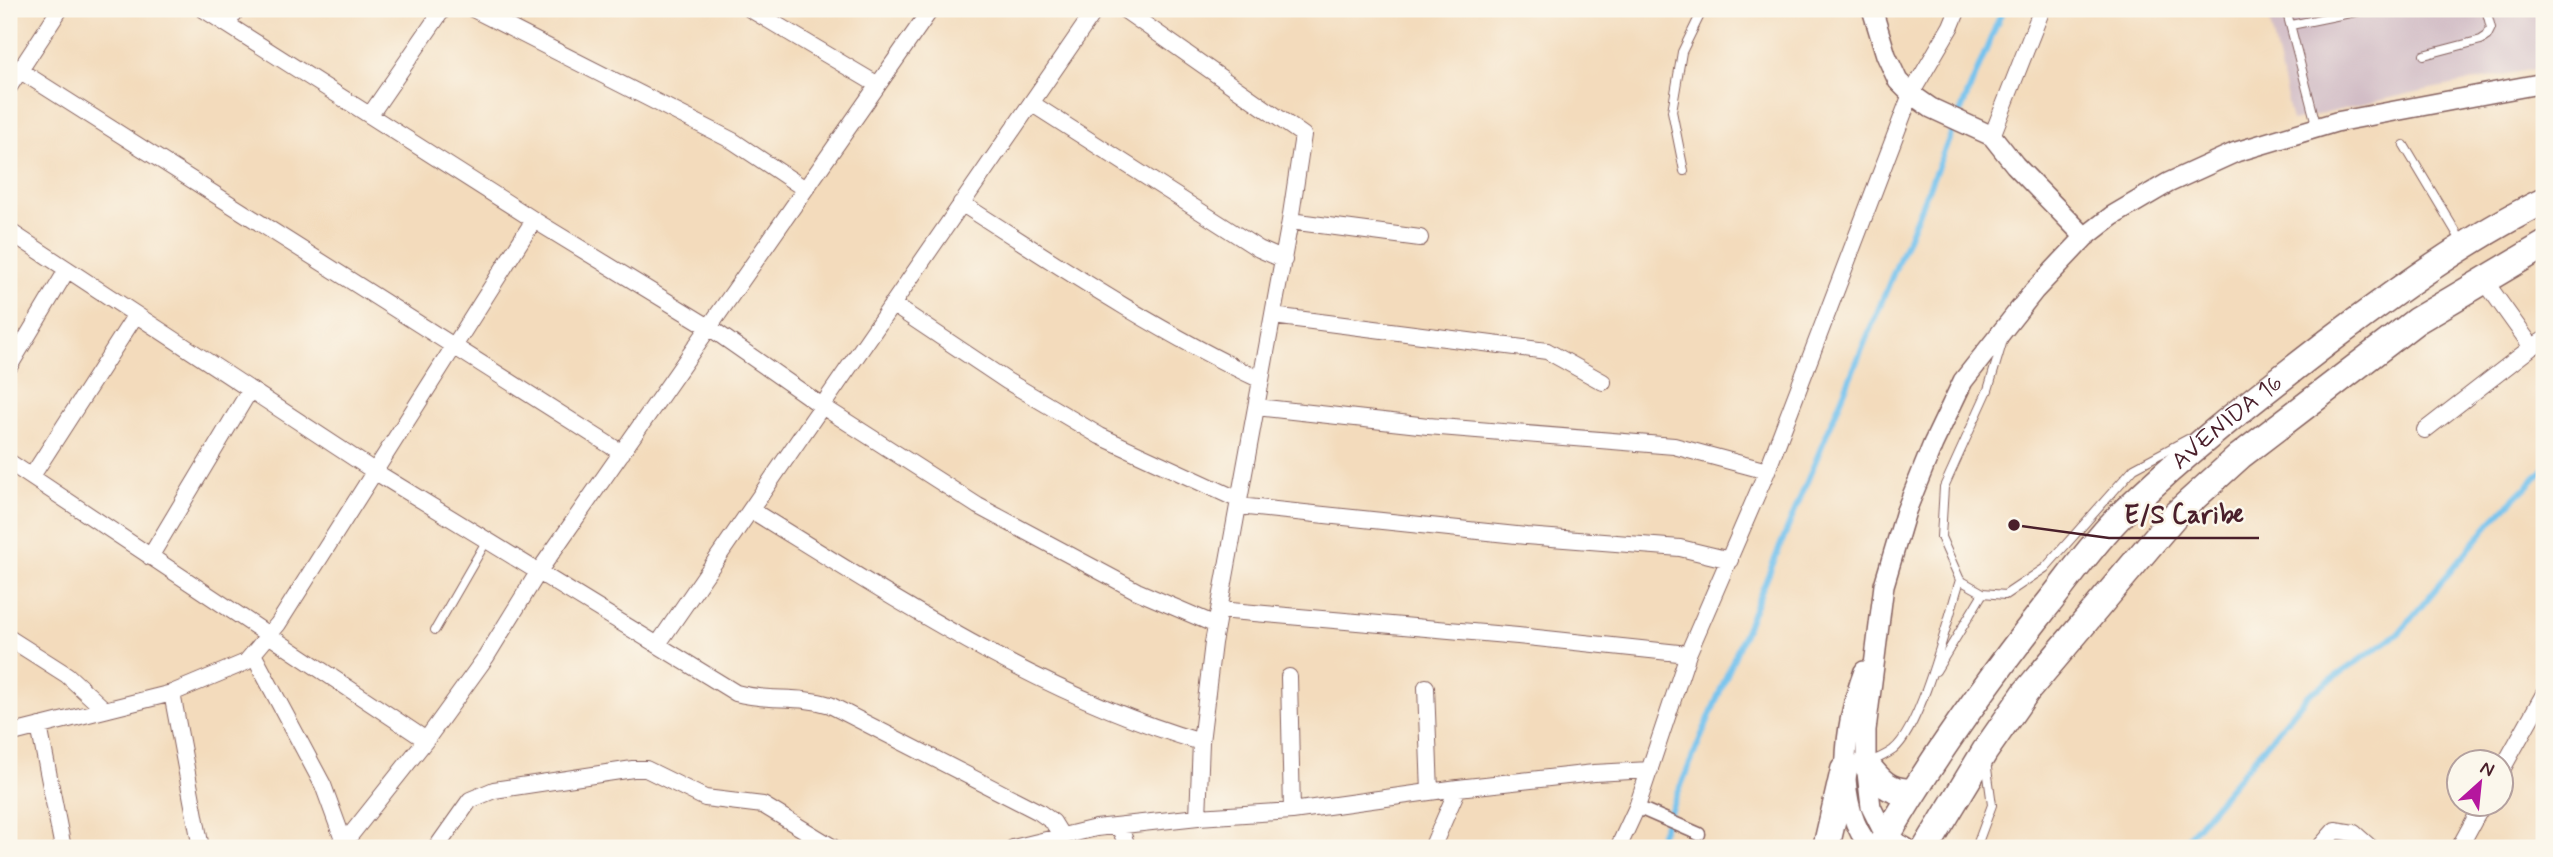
<svg xmlns="http://www.w3.org/2000/svg" width="2553" height="857" viewBox="0 0 2553 857" font-family="Mynerve,sans-serif">
<rect width="100%" height="100%" fill="#fbf7ec"/>
<filter id="ink" filterUnits="userSpaceOnUse"><feTurbulence type="fractalNoise" baseFrequency=".0143" numOctaves="2"/><feDisplacementMap in="SourceGraphic" scale="14" xChannelSelector="R" yChannelSelector="G"/><feConvolveMatrix kernelMatrix="1 2 1 2 8 2 1 2 1" color-interpolation-filters="sRGB"/></filter>
<filter id="wash" filterUnits="userSpaceOnUse"><feTurbulence type="fractalNoise" baseFrequency=".00686" numOctaves="4" result="noise"/><feDisplacementMap in="SourceGraphic" scale="28" xChannelSelector="R" yChannelSelector="G"/><feGaussianBlur stdDeviation="1.57" result="paint"/><feColorMatrix in="noise" values="0 0 0 0 0 0 0 0 0 0 0 0 0 0 0 0 0 1.4 0 .05"/><feComposite in="paint" operator="in"/></filter>
<g filter="url(#wash)">
<rect width="100%" height="100%" fill="#f3dbbc"/>
<path fill="#d2bdc6" d="M2267,9H2544V67L2421,91L2292,121Z"/>
<g fill="none" stroke-linecap="round" stroke-linejoin="round">
<path stroke="#73c2ee" stroke-width="6" d="M1655,848L2003,9
M2179,848L2307,696L2399,633L2492,521L2544,469"/>
</g>
</g>
<g filter="url(#ink)">
<g fill="none" stroke-linecap="round" stroke-linejoin="round">
<g stroke="#85615e" stroke-width="10">
<path id="service" d="M2286,9L2317,128
M2291,25L2370,9
M2424,55L2481,40L2487,36L2491,28L2486,9
M2404,145L2462,242
M1684,171L1672,111L1682,52L1703,9
M2003,340L1988,390L1944,487L1941,537L1960,580L1983,593L2005,595L2045,568L2134,468L2188,439
M435,630L487,540
M1936,671L1983,593
M1869,762C1877,759 1886,755 1893,750C1922,727 1948,618 1960,580
M1976,848L1992,805L1986,761"/>
</g>
<g stroke="#85615e" stroke-width="15">
<path id="pedestrian" d="M1637,807L1699,834"/>
</g>
<g stroke="#85615e" stroke-width="18">
<path id="minor" d="M203,9L534,220L709,327L822,406L978,506L1137,591L1216,625
M473,9L733,141L805,189
M750,9L878,85
M1123,9L1303,135L1290,221L1213,643L1201,742L1198,817
M227,24L237,9
M19,70L622,453
M9,87L60,9
M1031,103L1259,249L1284,260
M370,115L443,9
M1992,136L2042,9
M961,203C1059,266 1156,331 1261,380
M1290,221L1420,238
M9,231L374,471L736,693C767,702 799,695 830,705L1039,812L1053,822L1061,835
M2484,280L2532,347
M892,304L1007,381L1100,436L1239,500
M1273,316L1547,351L1603,382
M9,367L67,270
M1256,407L1428,426L1674,446L1767,471
M2425,430L2532,347L2544,340
M9,462L426,740
M32,476L135,316
M1238,506L1526,536L1680,548L1730,560
M751,510C894,598 1038,694 1201,742
M150,557L250,390
M1219,610L1518,636L1688,654
M9,638L67,675L105,710
M658,644L1096,9
M253,654L323,785L346,848
M1289,677L1292,811
M1426,687L1430,792
M172,693L201,848
M39,726L63,848
M9,734L172,693L246,662L278,624L534,220
M2500,773L2544,694
M1119,826L1128,848
M345,842L426,740L486,657L539,571L931,9
M436,848L470,800L494,790L633,769H646L705,798L763,805L834,848
M1013,848L1096,828L1198,817L1292,811L1458,788L1594,773L1650,770
M1432,848L1458,788
M1618,848L1637,807L1688,654L1767,471L1911,94L1951,26L1958,9
M2319,848L2335,830L2354,833L2371,848
M2459,848L2483,804"/>
</g>
<g stroke="#85615e" stroke-width="22">
<path id="tertiary" d="M1872,9L1886,55L1898,81L1911,94L1931,108L1992,136L2015,165L2085,237
M1864,671C1845,721 1832,804 1871,848
M1906,848L1886,837L1871,807L1866,764V730L1884,585L1906,511L1933,444L1963,381L2034,291L2085,237L2112,216L2168,183L2236,152L2336,122L2544,83"/>
</g>
<g stroke="#85615e" stroke-width="29">
<g id="trunk">
<path d="M1866,764C1878,780 1890,794 1912,791"/>
<path d="M1826,848L1844,770"/>
<path id="s1" d="M1880,848C1928,764 1984,686 2044,609C2069,578 2093,543 2121,515C2185,452 2257,397 2328,342C2393,293 2471,236 2544,201"/>
<path d="M1926,848L1985,751L2026,692L2176,514L2240,456L2416,321L2544,245"/>
</g>
</g>
<use href="#service" stroke="#fff" stroke-width="8"/>
<use href="#pedestrian" stroke="#fff" stroke-width="12"/>
<use href="#minor" stroke="#fff" stroke-width="16"/>
<use href="#tertiary" stroke="#fff" stroke-width="19"/>
<use href="#trunk" stroke="#fff" stroke-width="26"/>
</g>
</g>
<g text-anchor="middle" dominant-baseline="central" stroke-width="5" stroke-linejoin="round" paint-order="stroke">
<g font-size="24" fill="#4a1f2b" stroke="#fbf7ec">
<text stroke="none"><textPath href="#s1" startOffset="553">AVENIDA 16</textPath></text>
</g>
</g>
<path fill="none" stroke="#4a1f2b" stroke-width="2.5" d="M2014 525L2109 538H2259"/>
<circle fill="#4a1f2b" stroke="#fbf7ec" stroke-width="2.5" cx="2014" cy="525" r="7"/>
<g font-size="26" text-anchor="middle" font-weight="bold" fill="#4a1f2b" stroke="#fbf7ec" stroke-width="5" stroke-linejoin="round" paint-order="stroke">
<text x="2184" y="523">E/S Caribe</text>
</g>
<rect width="2553" height="857" fill="none" stroke="#fbf7ec" stroke-width="35"/>
<g transform="translate(2480 783) rotate(27)"><circle r="33" fill="#fbf7ec" stroke="#b4a19f" stroke-width="2"/>
<path d="M0-5L12 26L0 18L-12 26Z" fill="#b5179e"/>
<text y="-10" font-size="19" font-weight="bold" text-anchor="middle" fill="#4a1f2b">N</text>
</g>
</svg>
